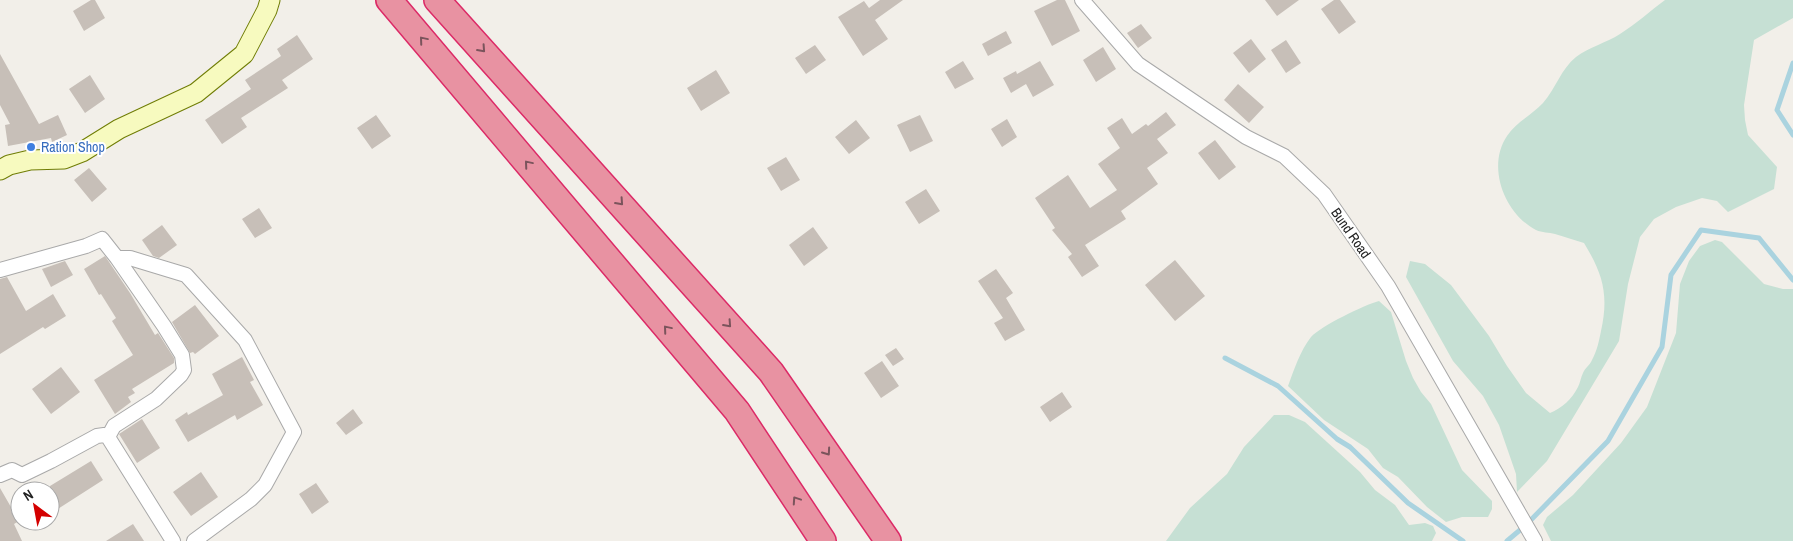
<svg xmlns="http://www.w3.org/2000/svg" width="1793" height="541" viewBox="0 0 1793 541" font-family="'Archivo Narrow',sans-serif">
<rect width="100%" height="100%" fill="#f2efe9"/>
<path fill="#c6e0d4" d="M1665,0H1793V18L1754,40L1744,105L1745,120L1748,135L1777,167L1774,189L1728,212L1717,201L1702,198L1676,207L1654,219L1640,237L1628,284L1619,341L1547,461L1517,492L1516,474L1499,425L1483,396L1453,361L1406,277L1410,261L1425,264L1451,285L1489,336L1507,366L1526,393L1550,413C1562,408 1572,399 1578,387C1580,383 1581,377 1583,373C1585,368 1590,365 1592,360C1597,351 1599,341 1601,331C1609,295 1603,274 1584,243C1574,240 1565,237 1555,234C1549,232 1542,233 1536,230C1505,214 1486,167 1507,136C1516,122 1532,115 1543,103C1556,88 1561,69 1576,57C1589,47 1606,43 1620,34C1636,24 1650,11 1665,0Z
M1715,240L1722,242L1764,284L1783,289H1793V541H1551L1543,525L1547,517L1573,495L1621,443L1647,407L1676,333L1680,284L1689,261L1700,246Z
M1379,301L1391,312L1406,361L1413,378L1421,392L1431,404L1462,470L1492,501V509L1488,517H1462L1446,522L1427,507L1398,477L1383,468L1368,449L1324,420L1288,386C1294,370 1300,351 1311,337C1321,326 1364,305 1379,301Z
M1274,415H1289L1305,422L1360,472L1375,490L1395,505L1409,525L1425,523L1433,526L1436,533L1432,541H1166L1190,508L1227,474L1244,447Z"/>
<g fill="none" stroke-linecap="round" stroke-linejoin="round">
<path stroke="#aad3df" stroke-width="5" d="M1793,63L1777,110L1793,135
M1225,358L1278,386L1337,439L1350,447L1408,503L1463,541
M1507,541L1526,525L1608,441L1662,347L1671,275L1701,230L1759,238L1793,280"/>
</g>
<path fill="#c7bfb8" d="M91,0H95L105,18L84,31L73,11Z
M880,0H903L875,20L888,39L863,56L838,17L864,1L869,8Z
M1057,0H1065L1080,31L1052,46L1034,11Z
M1265,0H1299L1277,16Z
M1334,0H1340L1356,22L1339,34L1321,9Z
M1141,24L1152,38L1138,48L1127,33Z
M1006,31L1012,43L988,56L982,44Z
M297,35L313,59L282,80L288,88L241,118L247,127L222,144L205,120L251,89L245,80L281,56L277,49Z
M1251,39L1266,59L1249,73L1233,53Z
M1286,40L1301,63L1286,73L1271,50Z
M815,45L826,60L806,74L795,58Z
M1103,47L1116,69L1096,82L1083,60Z
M0,54L39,124L58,115L67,135L52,142L51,138L8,146L5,125L10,124L0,105Z
M963,61L974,79L955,89L945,72Z
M1040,61L1054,85L1033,97L1026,84L1011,93L1003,78L1016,71L1017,74Z
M716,70L730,93L701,111L687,88Z
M90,75L105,99L85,113L69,89Z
M1238,84L1264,107L1249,123L1224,100Z
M1166,112L1176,125L1157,139L1168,153L1147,168L1158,184L1121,211L1126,219L1085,245L1099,266L1082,277L1068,257L1072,254L1052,230L1055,228L1035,198L1068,175L1090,208L1117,190L1098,164L1120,148L1107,128L1122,118L1132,134L1146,124L1148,126Z
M376,115L391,136L372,149L357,128Z
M920,115L933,141L910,152L897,125Z
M1007,119L1017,137L1002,147L991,129Z
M856,120L870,138L849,154L835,137Z
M1215,140L1236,167L1219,180L1198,153Z
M786,157L800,180L781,191L767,168Z
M89,168L107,189L92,202L74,180Z
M926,189L940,211L919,224L905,202Z
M259,208L272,228L255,238L242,219Z
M162,225L177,245L159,258L153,256L142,240Z
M813,227L828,248L804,266L789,245Z
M105,256L130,293L155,335L158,333L174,358V363L132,389L135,393L128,397L131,402L115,414L94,380L133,355L112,321L116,318L101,294L99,295L84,269Z
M1175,260L1205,296L1175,321L1145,285Z
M65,261L73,275L51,287L42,269Z
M996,269L1013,293L1006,298L1025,330L1005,341L994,323L1003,318L978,281Z
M7,277L26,311L53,294L66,316L45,329L43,327L0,354V279Z
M195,305L219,336L195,354L193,352L190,353L172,322Z
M896,348L904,359L893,366L885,355Z
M242,357L254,380L250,382L263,405L237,420L235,415L188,442L175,420L187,412L188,415L223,395L212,374Z
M882,361L899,386L881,398L864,373Z
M61,367L80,392L51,414L32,389Z
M1062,392L1072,407L1050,422L1040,407Z
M353,409L363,423L346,435L336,423Z
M142,419L160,448L137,463L119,434Z
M91,461L103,480L50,514V486Z
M201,472L218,497L191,516L173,492Z
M316,483L329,502L312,514L299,494Z
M0,488L19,521L14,524L22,541H0Z
M133,524L144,541H106Z"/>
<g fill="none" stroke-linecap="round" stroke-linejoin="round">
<g stroke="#a9a9a9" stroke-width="16">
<path id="street" d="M1082,0L1138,64L1246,137L1284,156L1324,194L1388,286L1535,541
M0,270L86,246L102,239L117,258H130L186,275L245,340L294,432L265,485L251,499L194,541
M108,437L114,426L156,399L181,375L184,370L182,355L164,326L117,258
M0,475L12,470L22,475L51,461L97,436L104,435L108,437L173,541"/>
</g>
<g stroke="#707d05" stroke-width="21">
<path id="secondary" d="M0,170L9,165L30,160L64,159L82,152L119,129L196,93L244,54L267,10L270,0"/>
</g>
<g stroke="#dc2a67" stroke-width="28">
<path id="highway" d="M389,0L737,411L823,541
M437,0L771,372L888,541"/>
</g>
<use href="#street" stroke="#fff" stroke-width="14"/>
<use href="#secondary" stroke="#f7fabf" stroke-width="19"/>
<use href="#highway" stroke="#e892a2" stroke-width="25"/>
</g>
<defs><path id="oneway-chevron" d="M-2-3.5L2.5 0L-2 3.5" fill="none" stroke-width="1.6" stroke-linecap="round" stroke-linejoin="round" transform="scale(1.25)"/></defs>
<g stroke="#7b545c">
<use href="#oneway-chevron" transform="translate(423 40) rotate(-130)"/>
<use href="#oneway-chevron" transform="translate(482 49) rotate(48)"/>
<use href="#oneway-chevron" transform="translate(528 164) rotate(-130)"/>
<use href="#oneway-chevron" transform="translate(620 202) rotate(48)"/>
<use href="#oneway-chevron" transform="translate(728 324) rotate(48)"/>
<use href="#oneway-chevron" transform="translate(667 329) rotate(-130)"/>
<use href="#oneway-chevron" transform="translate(827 452) rotate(55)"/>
<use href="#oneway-chevron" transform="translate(796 500) rotate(-124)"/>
</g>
<circle fill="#3f7fe0" stroke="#fff" stroke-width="2" cx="31" cy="147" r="5"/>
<g text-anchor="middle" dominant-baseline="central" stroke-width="4" stroke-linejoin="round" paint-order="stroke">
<g font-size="14" fill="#366cbe" stroke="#fff" text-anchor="start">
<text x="41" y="147">Ration Shop</text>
</g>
<g font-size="14" fill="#222" stroke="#fff">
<text transform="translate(1351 233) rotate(55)">Bund Road</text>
</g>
</g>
<g transform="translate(35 506) rotate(328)"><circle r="24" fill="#ffffff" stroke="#a7a7a7"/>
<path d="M0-4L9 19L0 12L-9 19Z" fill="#d40000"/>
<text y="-8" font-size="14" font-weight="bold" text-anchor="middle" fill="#222222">N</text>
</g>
</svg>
